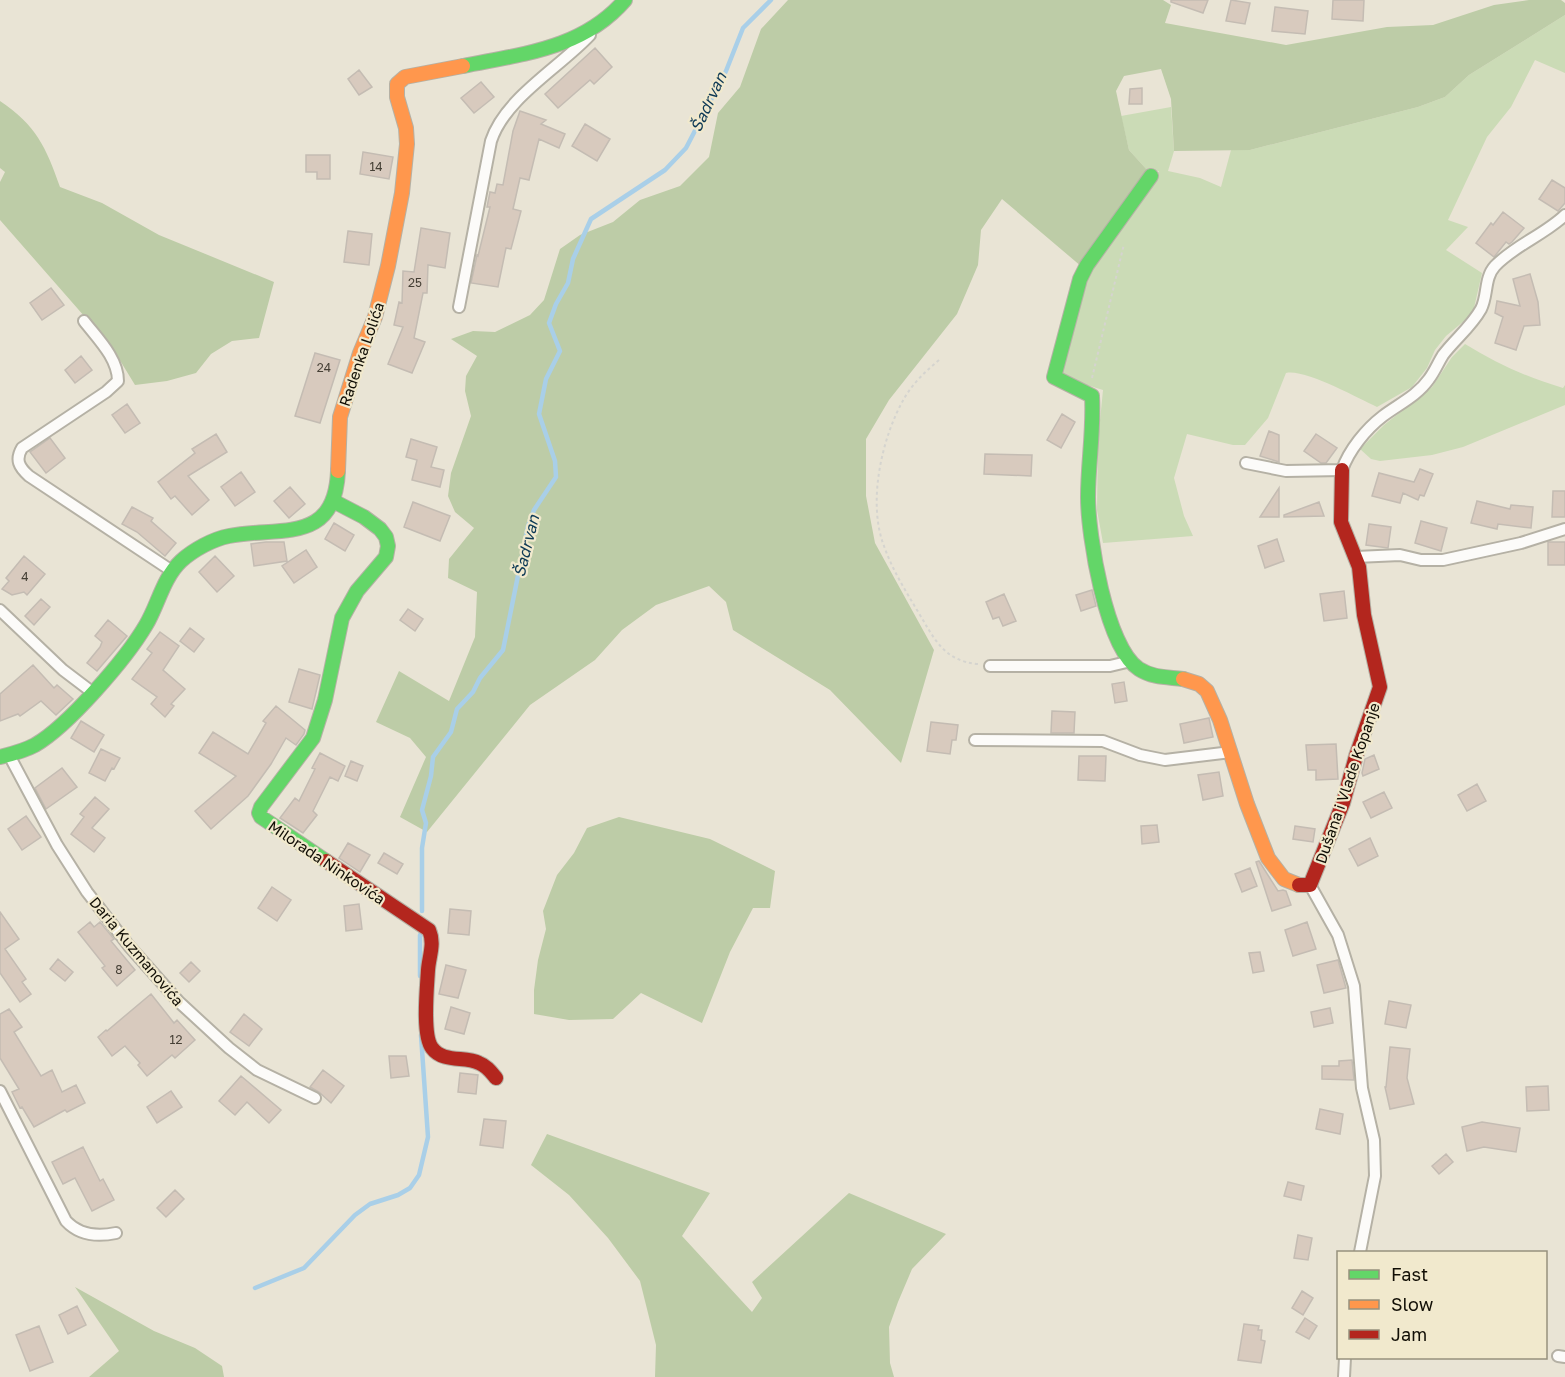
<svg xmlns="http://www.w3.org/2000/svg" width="1565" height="1377" viewBox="0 0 1565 1377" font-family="'Golos Text',sans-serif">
<rect width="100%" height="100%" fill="#e9e4d5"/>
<path fill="#cbdbb6" d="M1565,15V73L1535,60L1511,107L1487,137L1448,220L1468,227L1446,250L1482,273L1474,308L1470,316L1446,336L1435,350L1427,368L1412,387L1377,407C1357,398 1306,369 1286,373L1268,418L1245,445H1233L1187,434L1174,478L1184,516L1193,536L1103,543L1097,510L1098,441L1103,390L1061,377L1059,364L1084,280L1159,171H1148L1129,150L1121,116L1171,107L1174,151L1168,171L1200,178L1221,187L1231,150H1250L1418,107L1445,97L1469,75Z
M1465,344C1496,363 1528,378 1563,388L1565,385V405L1463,447L1432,455L1380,461L1371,459L1360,449L1384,425L1432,387L1452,357Z"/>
<path fill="#bdcca7" d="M788,0H1163L1171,5L1165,23L1286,45L1387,27L1433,25L1494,5L1529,0H1561L1565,3V15L1469,75L1445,97L1418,107L1250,150L1174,151L1171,99L1161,69L1124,76L1116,91L1129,150L1148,171L1082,267L1002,199L981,230L978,265L957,314L889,400L866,439V496L875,543L934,650L901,763L830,690L733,630L726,602L709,586L656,605L622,630L595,660L530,705L427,832L400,817L426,757L410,738L376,722L399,671L449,701L475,637L477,592L448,578L449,559L474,528L455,512L448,496L451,473L471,416L465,391L466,376L477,356L451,339L473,331L495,332L530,315L544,300L560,249L580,235L613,222L640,200L680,186L709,157L718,113L740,87L761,29Z
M0,101C36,125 46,147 60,187L102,203L159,235L274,282L259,338L232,341L211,354L196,373L167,381L135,385L113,349L0,220V182L5,172L0,168Z
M619,817L710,839L775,871L770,908H753L730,952L702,1023L641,993L613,1019L569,1020L534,1014V990L538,960L546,929L543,911L557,875L574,853L587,828Z
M547,1134L710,1193L682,1236L752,1312L762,1298L752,1282L849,1193L946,1234L912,1269L898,1302L889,1327L890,1363L894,1377H655L656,1345L640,1281L608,1238L569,1195L531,1165Z
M75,1287L154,1331L195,1348L222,1366L224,1377H89L119,1351Z"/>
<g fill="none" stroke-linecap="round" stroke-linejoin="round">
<path stroke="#a9cfe8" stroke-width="4.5" d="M422,911V848L426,823L422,810L431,776L433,757L451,732L457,709L473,692L480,678L503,650L528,526L534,510L556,477L555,461L539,414L546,379L560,351L549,323L556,304L568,283L573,259L591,219L665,170L686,148L726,71L743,28L771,0
M420,935V976
M255,1288L304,1268L355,1215L370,1204L398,1195L410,1188L419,1175L428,1137L421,1035"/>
</g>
<path fill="#d8cabe" stroke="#c4bcb3" stroke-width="1.5" d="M1171,0H1208L1203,13L1171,2Z
M1231,0L1250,3L1245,24L1226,21Z
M1333,0H1364L1363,21L1332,19Z
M1275,7L1308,11L1305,34L1272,31Z
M595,48L612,67L594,84L590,80L558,108L545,94Z
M359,70L372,87L359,95L348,79Z
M481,82L494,97L474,113L461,98Z
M1142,88V104H1129L1130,89Z
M520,111L546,120L541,124L565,134L559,148L539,139L529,180L520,178L513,209L521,211L511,249L506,248L498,287L471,283L477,255L478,256L490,207H487L490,192L495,193L497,184L503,185L513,131Z
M585,124L610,139L597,161L572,146Z
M363,152L393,157L389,179L360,174Z
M306,155H330V179H317V172H306Z
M1552,180L1565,188V203L1558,211L1539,199Z
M1503,212L1524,228L1512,242L1509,244L1506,242L1494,257L1476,243L1491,223L1493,225Z
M421,228L450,233L445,268L428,265L427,293H423L414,338L425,342L412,373L388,364L403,327L394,325L399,302L402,303L403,271L414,272Z
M348,231L372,234L369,265L344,262Z
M1530,274L1538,302L1540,325L1524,326L1516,350L1495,343L1503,317L1495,313L1497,301L1520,306L1513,279Z
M51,288L64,305L42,320L30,303Z
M315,353L340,360L320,423L295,416Z
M81,356L92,370L75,383L65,370Z
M127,404L140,423L125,433L112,415Z
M1062,414L1075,422L1061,448L1047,440Z
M1269,431L1279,435V462L1260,456Z
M216,434L227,452L188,476L209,500L192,515L175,496L171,499L158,482L195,453L192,449Z
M1316,434L1337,448L1326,463H1321L1304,451Z
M50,438L65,458L46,473L30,452Z
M411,439L437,447L431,467L444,470L440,487L412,480L417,460L406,457Z
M985,454L1032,455L1031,476L984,474Z
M1420,469L1433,474L1424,496L1420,495L1418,500L1403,493L1400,503L1372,496L1379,473L1414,482Z
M241,472L255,492L235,506L221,487Z
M290,487L305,504L289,518L274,501Z
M1279,488V517H1260Z
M1553,491H1565V517H1552Z
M1477,501L1510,509L1511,505L1533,507L1531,528L1498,524L1497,529L1471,523Z
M413,502L450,516L440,541L404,527Z
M1319,502L1324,516L1284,517V515Z
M132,507L153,518L151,521L176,543L165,556L137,532L122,524Z
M1421,521L1447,528L1441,551L1415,543Z
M334,523L354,535L345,551L325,539Z
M1369,524L1391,527L1388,548L1366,545Z
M1277,539L1284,561L1265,568L1258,546Z
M266,542H284L287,561L254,566L251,544Z
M1548,542H1565V565H1548Z
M306,550L317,567L294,583L282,566Z
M24,556L45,574L27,595L24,592L12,595L2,589L9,581L6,578Z
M215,556L234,576L217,592L199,572Z
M1092,590L1096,606L1081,611L1076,595Z
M1344,591L1347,618L1324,621L1320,594Z
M1004,594L1016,621L1003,626L999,617L993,619L986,602Z
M41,599L50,607L34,625L25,616Z
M408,609L423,619L415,631L400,620Z
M108,620L127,636L97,671L87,663L100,647L102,642L95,636Z
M190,628L204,639L194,652L180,641Z
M160,632L179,646L163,670L185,689L171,704L174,706L165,717L151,704L157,697L132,679L152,653L147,649Z
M33,665L54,688L57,685L73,699L56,715L41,701L20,716L18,714L0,721V694Z
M299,669L320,675L312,709L289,702Z
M1124,682L1127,701L1115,703L1112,684Z
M276,706L305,730L304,734L296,745L286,738L271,764L248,796L211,829L195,811L236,776L199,753L213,732L248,754L266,723L263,721Z
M1052,711L1075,712L1074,733H1051Z
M1209,718L1213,737L1184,743L1180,724Z
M81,721L104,735L94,752L71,738Z
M931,722L958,725L956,740H952L950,754L927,751Z
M1336,744L1338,779L1316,780V770H1308L1306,745Z
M101,749L120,758L114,769L112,768L105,781L89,773Z
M320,753L345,766L338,781L330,777L313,811L317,815L303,833L280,818L295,798L299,801L315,769L312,768Z
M1374,755L1379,769L1363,776L1362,773L1365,759Z
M1079,756H1106L1105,781L1078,780Z
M351,761L363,766L357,781L345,776Z
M62,768L77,787L46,809L35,788Z
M1219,772L1223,796L1203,800L1198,775Z
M1477,784L1486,801L1467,811L1458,795Z
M1384,792L1392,808L1371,818L1363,802Z
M95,797L109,809L92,828L105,838L94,852L71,834L84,817L80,814Z
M26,816L41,837L22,850L8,829Z
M1157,825L1159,842L1142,844L1141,826Z
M1295,826L1315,829L1313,842L1293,839Z
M1370,838L1378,856L1358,866L1349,849Z
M348,843L370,855L360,872L339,858Z
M384,853L403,864L397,874L378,863Z
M1259,861L1278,891L1283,890L1286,891L1291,905L1272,911L1256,862Z
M1250,868L1257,886L1242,892L1235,874Z
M272,887L291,900L277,921L258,908Z
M359,904L362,929L346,931L344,906Z
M450,909L471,911L469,935L448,933Z
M0,912L19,939L5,949L26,979L22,982L31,994L20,1002L0,973Z
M90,922L94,927L100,922L114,939L111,941L135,970L117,986L102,968L105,966L78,932Z
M1307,922L1316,949L1293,956L1285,930Z
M1260,952L1264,971L1253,973L1249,953Z
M58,959L73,972L65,981L50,969Z
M1338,960L1346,988L1324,993L1317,965Z
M191,962L200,971L189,982L180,973Z
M446,965L466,970L458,998L439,994Z
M151,994L174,1023L177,1020L195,1040L175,1058L172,1055L147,1076L138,1065L140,1063L125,1046L112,1056L98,1037L106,1030L107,1031Z
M1389,1001L1411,1005L1406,1028L1385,1024Z
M451,1007L470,1013L464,1034L445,1029Z
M1330,1008L1333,1023L1314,1027L1311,1012Z
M9,1009L22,1027L14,1032L41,1076L52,1070L62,1092L76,1085L85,1103L67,1112L65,1110L34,1127L22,1107L20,1108L12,1092L19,1089L0,1058V1014Z
M244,1014L262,1029L249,1046L230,1032Z
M1390,1047L1410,1049L1407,1078L1414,1104L1390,1109L1385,1087H1386Z
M389,1056H406L409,1076L391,1078Z
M1352,1060L1354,1080L1322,1079V1066H1339V1061Z
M323,1070L344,1086L331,1103L319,1092L310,1087Z
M460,1073L478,1075L476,1094L458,1092Z
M241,1076L281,1110L269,1123L247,1102L235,1115L219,1101Z
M1548,1086L1549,1110L1527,1111L1526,1087Z
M171,1091L182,1107L157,1123L147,1107Z
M1320,1109L1343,1114L1340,1134L1316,1129Z
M484,1119L506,1121L503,1148L480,1145Z
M1482,1122L1520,1128L1516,1152L1484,1147L1467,1151L1462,1127Z
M83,1147L100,1181L103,1179L114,1200L92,1211L75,1178L63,1184L52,1162Z
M1446,1154L1453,1162L1439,1174L1432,1166Z
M1288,1182L1304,1186L1301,1200L1284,1196Z
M175,1190L184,1199L166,1217L157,1208Z
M1298,1235L1312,1238L1308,1260L1294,1258Z
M1302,1291L1313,1298L1303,1315L1292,1308Z
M77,1306L86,1325L68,1334L59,1315Z
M1305,1318L1317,1326L1309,1339L1296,1332Z
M1244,1324L1259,1326L1258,1330H1262L1261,1340L1265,1341L1261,1363L1238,1360Z
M39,1326L53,1362L30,1371L16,1335Z"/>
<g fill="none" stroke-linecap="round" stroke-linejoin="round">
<g stroke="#b5b1a5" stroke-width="14">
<path id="street" d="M459,307L491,141C505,98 559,68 590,35
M84,321C97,338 118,358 118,381L106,392L22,448C15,460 19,467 29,476L172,571
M1246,463L1286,471L1342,470C1349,450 1366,429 1383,416C1399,404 1417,396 1429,379C1435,371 1438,363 1443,355C1455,339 1471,327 1481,309C1488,296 1484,278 1495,266C1515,245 1544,235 1565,215
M1356,557L1400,555L1421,560H1443L1521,543L1565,529
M0,610L63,670L92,692
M990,666H1110L1131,661
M975,740L1103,741L1140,755L1165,760L1231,752
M9,755L57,845L87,892L129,946L179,1002L229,1048L257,1070L315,1098
M1310,885L1338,935L1354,986L1362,1088L1374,1140L1375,1176L1360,1252
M0,1091L66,1221C79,1235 97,1237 116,1233
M1558,1356L1565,1357
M1344,1377L1345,1358"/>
</g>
<g stroke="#b5b1a5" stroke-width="16">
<path id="fast" d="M463,66C522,54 583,49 625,0
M1151,176L1087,265L1080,279L1054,377L1092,396C1094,430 1088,463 1088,497C1088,535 1106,648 1139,669C1153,678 1168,677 1183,679
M0,757C12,754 24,751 35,745C68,726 126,659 146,625C158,605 163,578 181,561C193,550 213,539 229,536C280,526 335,545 338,471
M326,861L261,817L259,813L261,807L313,738L325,700L342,618L357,591L386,557L388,546L386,537L380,529L364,517L337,503L334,499"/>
</g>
<g stroke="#b5b1a5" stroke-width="16">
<path id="slow" d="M338,471L340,417L360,353L375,317L388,266L402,193L407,144L406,128L397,97V84L405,77L463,66
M1183,679L1199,684L1207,691L1220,720L1247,804L1268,858L1284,879L1299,885"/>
</g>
<g stroke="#b5b1a5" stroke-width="16">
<path id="jam" d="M326,861L429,930C435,944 429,956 428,970C427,988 422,1035 432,1048C443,1063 465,1056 479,1063C487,1066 491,1072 496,1078
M1299,885H1310L1343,803L1356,756L1380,687L1364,615L1359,567L1341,522L1342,470"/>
</g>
<path stroke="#d5d4cf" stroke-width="2" stroke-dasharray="3 3" stroke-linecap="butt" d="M939,360C926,371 914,382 905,397C882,436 867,502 884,546C892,569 905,590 917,610C934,638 943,661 978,664
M1092,378L1124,244"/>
<use href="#street" stroke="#fcfbf9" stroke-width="10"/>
<use href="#fast" stroke="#63d668" stroke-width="14"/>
<use href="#slow" stroke="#ff974d" stroke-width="14"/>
<use href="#jam" stroke="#b3261e" stroke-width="14"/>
</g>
<g text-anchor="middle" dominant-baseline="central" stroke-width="4.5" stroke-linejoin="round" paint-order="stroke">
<g font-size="12" fill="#453f35">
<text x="376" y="166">14</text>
<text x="415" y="282">25</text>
<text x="324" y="367">24</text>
<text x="25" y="576">4</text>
<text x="119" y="969">8</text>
<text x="176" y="1039">12</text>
</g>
<g font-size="15" fill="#110e05" stroke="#f1e9cd">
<text transform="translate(361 354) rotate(-71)">Radenka Lolića</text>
<text transform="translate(1347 783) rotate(-71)">Dušana i Vlade Kopanje</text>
<text transform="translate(327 862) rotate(34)">Milorada Ninkovića</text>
<text transform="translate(137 951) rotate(50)">Daria Kuzmanovića</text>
</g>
<g font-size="16" font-style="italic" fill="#0d3955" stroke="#f1e9cd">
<text transform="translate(708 102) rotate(-65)">Šadrvan</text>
<text transform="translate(526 546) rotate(-76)">Šadrvan</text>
</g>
</g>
<rect x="1337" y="1251" width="210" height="108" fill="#f1e9cd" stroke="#97917d" stroke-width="1.5"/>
<rect x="1349" y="1270" width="30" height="9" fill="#63d668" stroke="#97917d" stroke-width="1.5"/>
<text x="1391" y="1281" font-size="18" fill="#110e05">Fast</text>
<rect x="1349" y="1300" width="30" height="9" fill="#ff974d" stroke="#97917d" stroke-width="1.5"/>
<text x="1391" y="1311" font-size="18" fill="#110e05">Slow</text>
<rect x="1349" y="1330" width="30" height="9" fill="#b3261e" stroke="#97917d" stroke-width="1.5"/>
<text x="1391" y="1341" font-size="18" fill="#110e05">Jam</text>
</svg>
